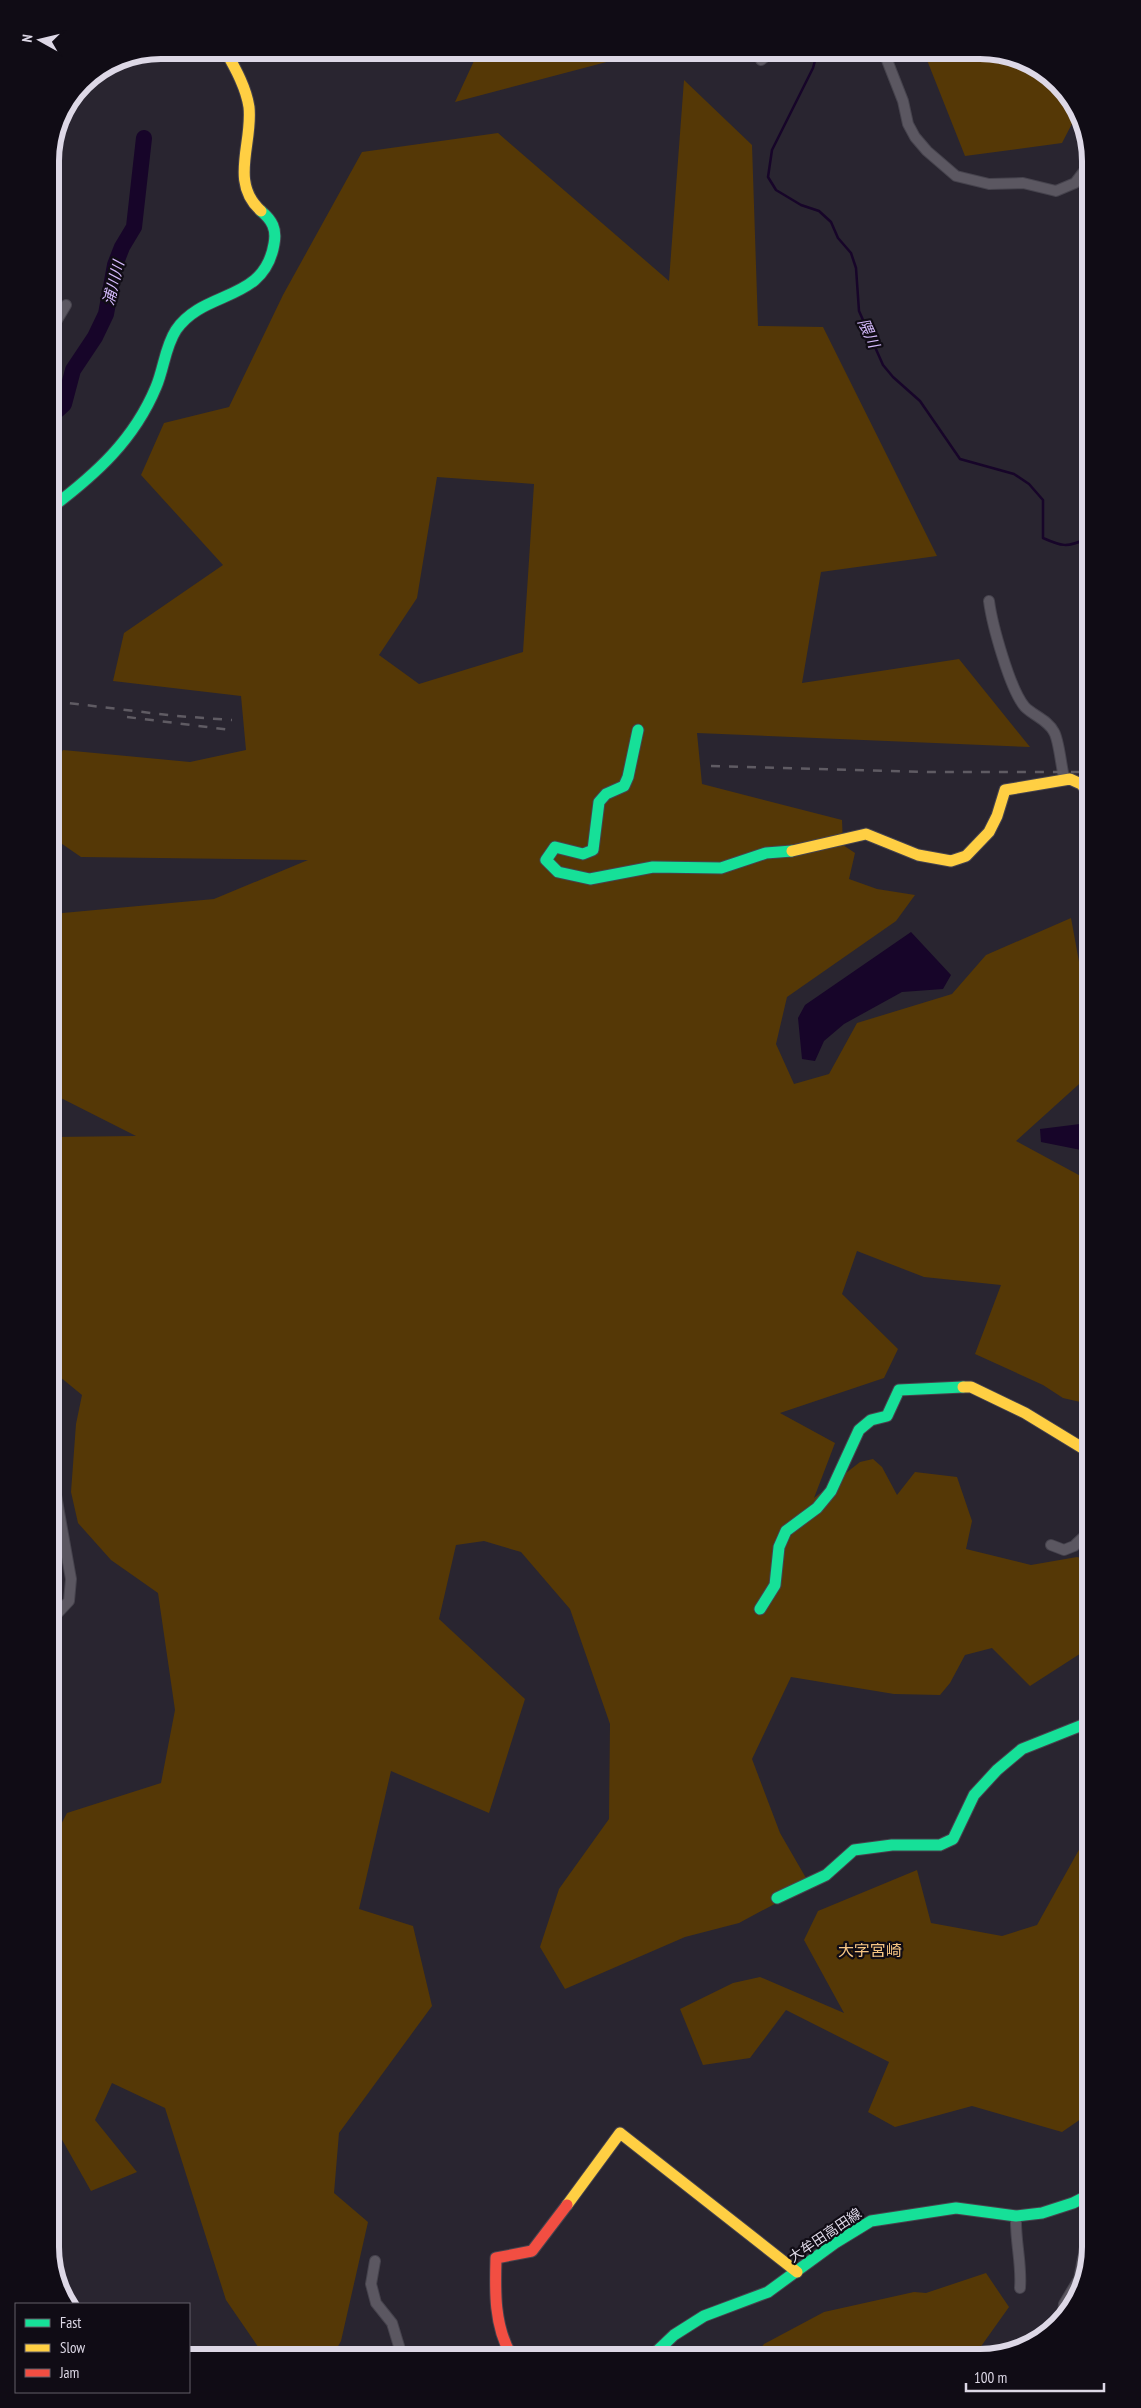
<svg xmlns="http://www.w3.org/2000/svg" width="1141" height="2408" viewBox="0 0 1141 2408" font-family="'PT Sans Narrow','Noto Sans JP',sans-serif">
<rect width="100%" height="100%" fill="#292530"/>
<path fill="#553806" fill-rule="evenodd" d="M479,50H652L455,102Z
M923,50H987L1047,73L1077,114L1062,143L965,156Z
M684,80L752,145L758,326L823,327L937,556L821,572L802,683L959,659L1030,747L697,733L702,784L842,820L843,845L855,853L849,879L877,889L915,895L896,921L787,997L776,1044L794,1084L829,1074L857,1023L952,994L986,955L1071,918L1084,989L1087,992L1088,1076L1016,1141L1088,1180L1089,1404L1063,1398L1043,1385L975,1354L1001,1285L924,1277L857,1251L842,1294L898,1349L884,1378L780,1413L835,1443L814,1498L860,1462L873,1459L882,1467L897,1495L915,1472L957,1477L972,1521L966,1549L1031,1565L1077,1557L1089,1560V1648L1030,1686L992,1648L965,1655L950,1683L940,1695L894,1694L791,1677L752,1759L780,1833L810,1885L739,1923L685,1937L565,1989L540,1947L559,1889L609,1819L610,1724L570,1609L521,1552L484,1541L456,1545L439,1619L525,1699L489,1813L391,1771L359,1909L413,1926L432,2006L339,2133L334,2193L368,2222L341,2341L332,2357H265L226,2300L165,2108L112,2083L95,2120L137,2172L91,2191L56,2129L55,1836L67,1813L161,1783L175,1710L158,1593L111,1560L78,1523L71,1492L76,1424L82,1395L54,1372L53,1137L136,1136L53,1094L52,914L214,899L308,860L81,857L52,837V768L63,750L190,762L246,750L241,696L113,681L124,633L223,565L141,475L164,423L229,407L283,295L362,152L498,133L669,281ZM437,477L534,484L523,652L419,684L379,655L417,598Z
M1090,1830L1091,2112L1062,2132L972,2106L895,2127L868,2112L889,2062L786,2010L750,2058L703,2065L680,2009L733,1983L760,1977L844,2013L804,1940L818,1911L917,1870L931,1923L1002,1936L1037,1925Z
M986,2273L1009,2307L977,2352L756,2354L764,2344L824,2312L914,2292L926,2293Z"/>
<path fill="#170529" d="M911,932L951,975L943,989L902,992L844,1024L824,1041L815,1061L802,1059L798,1018L805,1005Z
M1088,1119V1157L1081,1150L1041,1142L1040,1129L1080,1124Z"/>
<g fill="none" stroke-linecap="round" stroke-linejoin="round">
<path stroke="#170529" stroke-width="2.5" d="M818,50L813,68L772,150L768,177L776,190L801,205L819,211L831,222L838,238L851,253L856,268L859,311L883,365L893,377L920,401L960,459L1014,474L1029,484L1043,500V538C1061,546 1067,548 1086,539"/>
<path stroke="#170529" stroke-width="16" d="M51,416L64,404L73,370L95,337L106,314L115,265L122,247L134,227L144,138"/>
<g stroke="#46434d" stroke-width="12">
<path id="street" d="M883,50L903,101L908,124L915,137L927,151L956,176L989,184L1023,183L1056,191L1075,183L1085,170
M761,60L774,50
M51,330L66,305
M989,601C992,624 1010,690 1025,707C1034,716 1048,720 1054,732C1059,740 1061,766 1064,777
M54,1484L71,1579L69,1601L54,1617
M1051,1545L1064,1550L1074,1546L1089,1532
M1016,2216C1015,2241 1022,2264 1020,2288
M375,2261L371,2284L376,2303L392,2323L402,2356
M1054,2324L1063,2313L1064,2304L1079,2279L1083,2258L1091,2245"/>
</g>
<g stroke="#46434d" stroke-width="13">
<path id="fast" d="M51,508C96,474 134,440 156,387C164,368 165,347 176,330C204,289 264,303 274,244C277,229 272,220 261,211
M638,730L628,777L624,786L606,794L599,802L593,850L583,854L555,847L546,860L558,872L590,879L653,867L721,868L766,853L792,851
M760,1609L775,1585L779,1547L786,1531L817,1508L831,1491L859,1430L871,1420L887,1416L899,1390L963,1387
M777,1898L826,1875L854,1850L892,1845H940L953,1839L974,1795L997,1770L1022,1749L1090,1722
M654,2354L674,2335L704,2316L768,2292L835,2243L871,2221L956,2208L1016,2216L1042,2213L1073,2203L1091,2194"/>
</g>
<g stroke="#46434d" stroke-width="13">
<path id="slow" d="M225,50C235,68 246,87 249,107C253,144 229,182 261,211
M792,851L866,834L918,855L951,861L966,856L989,832L997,816L1005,790L1070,779L1081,784L1087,791
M963,1387H971L1025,1413L1089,1452
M567,2205L620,2133L797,2272"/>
</g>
<g stroke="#46434d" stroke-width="13">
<path id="jam" d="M511,2355C494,2325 495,2291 496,2258L532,2251L567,2205"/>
</g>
<use href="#street" stroke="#5b5761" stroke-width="10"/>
<use href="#fast" stroke="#16e098" stroke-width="11"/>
<use href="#slow" stroke="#ffcf43" stroke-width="11"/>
<use href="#jam" stroke="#f24e42" stroke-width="11"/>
<path stroke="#5f5b63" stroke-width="2.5" stroke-dasharray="9 9" stroke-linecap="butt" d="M52,701L176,716L232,720
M127,717L231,730
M711,766L929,772H1087"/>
</g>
<g text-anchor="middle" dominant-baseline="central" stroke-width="4.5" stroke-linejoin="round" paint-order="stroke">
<g font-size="14" fill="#ddd8e6" stroke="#100c15">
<text transform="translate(825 2235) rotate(-34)">大牟田高田線</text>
</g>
<g font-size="15" font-style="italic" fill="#d5bbfd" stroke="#100c15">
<text transform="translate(113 283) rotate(-76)">浦川川</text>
<text transform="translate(869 333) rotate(66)">隈川</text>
</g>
<g font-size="16" fill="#f7c684" stroke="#100c15">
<text x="870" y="1950">大字宮崎</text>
</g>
</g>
<path d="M0 0H1141V2408H0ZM161 59H980A102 102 0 0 1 1082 161V2247A102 102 0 0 1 980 2349H161A102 102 0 0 1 59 2247V161A102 102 0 0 1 161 59Z" fill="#100c15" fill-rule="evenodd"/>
<path fill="none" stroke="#ddd8e6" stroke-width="6" d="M161 59H980A102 102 0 0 1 1082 161V2247A102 102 0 0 1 980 2349H161A102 102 0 0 1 59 2247V161A102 102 0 0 1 161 59Z"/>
<rect x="15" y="2303" width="175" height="90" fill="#100c15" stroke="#625e69"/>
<rect x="25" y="2319" width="25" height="8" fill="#16e098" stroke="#625e69"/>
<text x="60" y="2328" font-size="15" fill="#ddd8e6">Fast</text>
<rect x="25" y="2344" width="25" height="8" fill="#ffcf43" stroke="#625e69"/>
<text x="60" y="2353" font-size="15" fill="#ddd8e6">Slow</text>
<rect x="25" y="2369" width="25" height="8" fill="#f24e42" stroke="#625e69"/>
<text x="60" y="2378" font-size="15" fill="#ddd8e6">Jam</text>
<g transform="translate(40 40) rotate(278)" stroke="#100c15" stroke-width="4" paint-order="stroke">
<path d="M0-4L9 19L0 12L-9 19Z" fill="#ddd8e6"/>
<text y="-8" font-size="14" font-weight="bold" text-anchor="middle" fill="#ddd8e6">N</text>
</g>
<path d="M966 2383v8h138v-8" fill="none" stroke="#ddd8e6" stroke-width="2.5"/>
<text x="974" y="2383" font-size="15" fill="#ddd8e6" stroke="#100c15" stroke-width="4" paint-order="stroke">100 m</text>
</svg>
